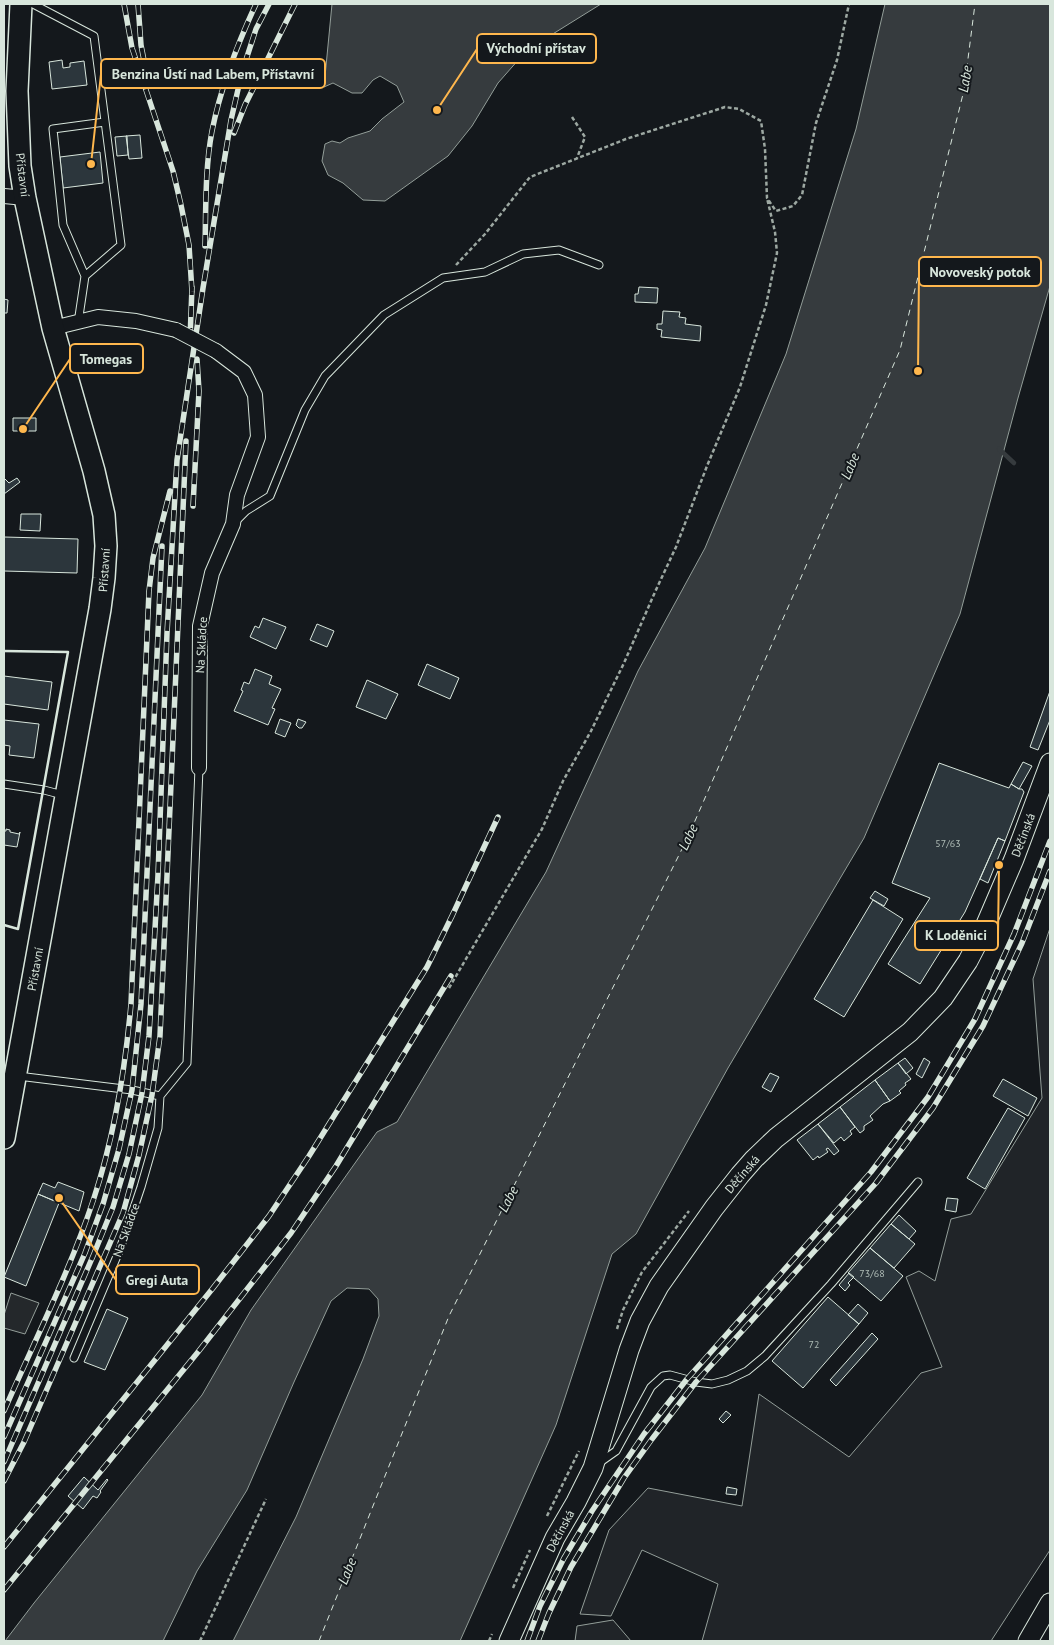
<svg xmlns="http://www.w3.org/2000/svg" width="1054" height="1645" viewBox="0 0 1054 1645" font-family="'PT Sans',sans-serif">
<rect width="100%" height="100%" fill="#14181c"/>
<path fill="#202428" stroke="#939e99" d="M1050,928V1550L991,1641H702L718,1584L642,1550L611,1616L580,1614L609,1530L648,1488L742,1506L759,1394L849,1457L921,1373L942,1367L906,1277L919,1271L935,1281L951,1219L971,1214L1042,1098L1033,979Z
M613,1620L631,1641H575L577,1626Z"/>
<path fill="#24282b" stroke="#939e99" d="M11,1293L39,1303L25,1334L4,1328V1315Z"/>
<path fill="#363b3e" stroke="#939e99" d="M332,4H601L527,50L498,83L472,126L448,156L385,201L363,200L343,183L328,175L322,161L325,144L332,141L340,143L348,138L370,131L382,119L404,102L397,86L380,76L373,80L362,93H352L333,83L324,87Z
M885,4H1050V286L1018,398L960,614L864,838L728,1068L636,1234L612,1254L556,1425L460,1641H233L296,1517L363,1359L379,1316L378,1299L369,1289L347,1288L331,1301L294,1382L247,1490L197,1571L163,1641H5L34,1603L202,1395L251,1310L377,1132L397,1122L546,872L638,671L705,548L786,354L856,129Z"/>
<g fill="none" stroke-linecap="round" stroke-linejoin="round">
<path stroke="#363b3e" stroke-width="4.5" d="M999,449L1014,463"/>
<path stroke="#d8e6dc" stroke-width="1" stroke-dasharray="6 5" stroke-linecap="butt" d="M319,1641L449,1316L688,837L900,350L964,90L975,4"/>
</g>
<path fill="#2c363c" stroke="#d8e6dc" d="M62,60L63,68L70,67V63L84,61L87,85L52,89L49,62Z
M140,135L142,158L129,159L126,136Z
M127,136L128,155L117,156L115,137Z
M100,152L103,183L63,188L60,157Z
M639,287L658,288L657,303L635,302V294H638Z
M4,299L8,300L7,313H4Z
M663,311L680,312L679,317L686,318L685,324L701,326L700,341L661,337L662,330L657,329V324H662Z
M13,418H36V431H13Z
M17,478L20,482L4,494V480L5,479L9,483Z
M21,514H41L40,531L20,530Z
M4,537L78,539L77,573L4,571Z
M263,618L286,627L276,649L250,637L255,626L259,628Z
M317,624L334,631L327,647L310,640Z
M427,664L459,678L450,699L418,685Z
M255,669L272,676L269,684L281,689L272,708L275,709L268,725L234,711L243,691L241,690L244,682L249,684Z
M4,676L52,682L48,710L4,704Z
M367,680L398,694L386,719L356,707Z
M1050,691V720L1038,750L1030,747Z
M280,719L291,723L285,737L275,733Z
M298,719L306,722L302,728H299L296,725Z
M4,720L39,724L34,758L9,755L10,746L4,745Z
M1023,762L1032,766L1019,789L1011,784Z
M939,763L1009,788L1011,784L1019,789H1022L1024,792L1005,841L998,838L965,912L920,984L888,964L930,898L892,883Z
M6,829L10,830V832L19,834L20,832L17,847L4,845V831H6Z
M998,838L1005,841L988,883L980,879Z
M875,891L888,899L884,906L870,898Z
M873,900L903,919L844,1017L814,999Z
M905,1058L913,1068L906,1074L898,1063Z
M924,1058L930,1062L922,1078L916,1074Z
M898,1063L911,1079L905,1083L906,1085L899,1091L901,1093L890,1101L875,1080Z
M770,1073L779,1077L771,1092L762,1087Z
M1003,1079L1037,1098L1028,1116L993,1096Z
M875,1080L890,1101L883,1104L870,1116L873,1120L864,1126V1130L860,1133L840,1107Z
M840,1107L855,1127L850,1131L852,1134L844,1141L841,1137L834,1143L818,1124Z
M1008,1108L1025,1118L985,1189L967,1178Z
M818,1124L839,1151L834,1155L828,1148L826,1149L828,1152L819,1158L818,1156L813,1160L797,1140Z
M58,1182L84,1192L79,1211L38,1194L43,1183L55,1188Z
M38,1194L59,1203L26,1286L4,1277Z
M947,1198L958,1199L956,1212L945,1210Z
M899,1215L916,1231L909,1239L891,1224Z
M891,1224L915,1244L894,1268L870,1248Z
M870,1248L903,1276L881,1301L848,1273Z
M849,1273L854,1277L848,1283L850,1285L845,1291L839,1285Z
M828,1297L859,1324L803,1388L772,1361Z
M858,1304L868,1313L859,1324L848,1315Z
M107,1309L128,1318L105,1370L84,1362Z
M872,1333L878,1339L836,1386L830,1380Z
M726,1411L731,1415L723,1423L719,1419Z
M84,1477L98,1490L107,1479L108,1480L100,1491L101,1492L97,1498L93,1496L83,1509L68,1496Z
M727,1487L737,1489L736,1495L726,1494Z"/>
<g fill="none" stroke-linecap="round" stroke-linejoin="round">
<g stroke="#d8e6dc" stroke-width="9">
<path id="lane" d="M33,4L94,36L121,245L85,276
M78,323L85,276L63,225L53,129L105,122
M235,522L246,511L270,496L305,410L325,376L384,315L443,278L485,272L523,254L559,250L599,265
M4,784L44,790L63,795
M18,1076L132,1090L160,1096L158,1128L141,1187L120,1249L74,1358
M160,1096L187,1063L199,768
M599,1463L616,1451L651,1387L663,1376L670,1375L696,1382L712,1384L728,1380L747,1371L765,1356L831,1284L918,1182"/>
</g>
<g stroke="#d8e6dc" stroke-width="16">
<path id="street" d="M4,196L25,198
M53,328L98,317L136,321L176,330
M199,768L200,626L212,573L233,524L237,495L258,437L255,395L244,372L216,351"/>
</g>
<g stroke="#d8e6dc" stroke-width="21">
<path id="secondary" d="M509,1641L555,1538L576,1502L593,1468L629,1350L640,1321L659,1286L714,1208L740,1175L754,1159L776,1138L910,1032L943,998L968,961L981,936L1014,859L1050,763
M1028,1641L1050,1603"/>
</g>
<g stroke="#d8e6dc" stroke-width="24">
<path id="primary" d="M4,1138L100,609L104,578L106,546L104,515L94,471L53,328L25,198L20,166L17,91L21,4"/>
</g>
<path stroke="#9da8a2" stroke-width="2.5" stroke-dasharray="4 2.5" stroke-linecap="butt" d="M572,117L585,137L577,158
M456,265L485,234L530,177L626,139L725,107L739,109L761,121L765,149L767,198L776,211L793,206L802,195L816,123L837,60L849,4
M449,988L542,829L563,781L591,731L624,663L655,592L676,547L707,466L740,387L766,305L777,253L775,232L767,198
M617,1329L623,1310L642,1272L689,1211
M547,1516L579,1451
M513,1588L530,1550
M200,1641L266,1499
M489,1641L492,1634"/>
<use href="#lane" stroke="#14181c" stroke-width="7"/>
<use href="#street" stroke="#14181c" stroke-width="14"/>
<use href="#secondary" stroke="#14181c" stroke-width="19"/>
<use href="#primary" stroke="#14181c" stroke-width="21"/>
<g stroke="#d8e6dc" stroke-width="5.5">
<path id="rail" d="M124,4L132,48L173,171L181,205L189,245L192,292
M138,4L141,45L147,76
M234,133L245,105L295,4
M205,246C206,207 205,168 212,131C221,86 237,45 256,4
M190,339L192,287
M193,506L199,391L197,359
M4,1411C34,1342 69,1273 93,1201C114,1138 125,1071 131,1004L149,591L153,558L170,491
M4,1437L85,1253L103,1204L119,1149L132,1090L141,1004L162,546
M4,1462L93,1256L113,1207L129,1154L142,1093L149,1036L158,875L167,633L177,460L203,288L231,120L242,72L256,29L269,4
M4,1481L24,1442L123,1213L139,1155L152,1095L160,1036L186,441
M4,1547L213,1288L269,1216L309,1156L427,967L452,916L498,817
M4,1590L198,1352L291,1233L336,1166L451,976
M527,1641L540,1606L564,1558L592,1511L644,1434L687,1379L871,1172L928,1097L975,1019L1014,934L1050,841
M538,1641L549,1613L571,1567L624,1478L652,1439L696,1382L876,1183L933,1108L983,1026L1022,943L1050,871"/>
</g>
<use href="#rail" stroke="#14181c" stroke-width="4" stroke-dasharray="11" stroke-linecap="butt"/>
<g stroke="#d8e6dc" stroke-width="16" stroke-linecap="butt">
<path id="street-bridge" d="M176,330L216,351"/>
</g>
<use href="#street-bridge" stroke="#14181c" stroke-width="14"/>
<path stroke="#d8e6dc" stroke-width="2.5" d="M4,651L68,652L18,929L4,925"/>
</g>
<g text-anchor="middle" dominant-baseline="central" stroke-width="4" stroke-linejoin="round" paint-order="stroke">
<g font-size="10" fill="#adbab4">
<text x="948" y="843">57/63</text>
<text x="872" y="1273">73/68</text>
<text x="814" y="1344">72</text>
</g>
<g font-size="12" fill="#d8e6dc" stroke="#14181c">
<text transform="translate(23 175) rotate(83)">Přístavní</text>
<text transform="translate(104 570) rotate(-86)">Přístavní</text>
<text transform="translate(201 645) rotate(-87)">Na Skládce</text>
<text transform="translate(1023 835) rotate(-69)">Děčínská</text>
<text transform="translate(35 969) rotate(-80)">Přístavní</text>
<text transform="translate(742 1174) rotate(-49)">Děčínská</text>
<text transform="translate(126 1230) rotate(-70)">Na Skládce</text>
<text transform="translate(560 1531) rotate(-62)">Děčínská</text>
</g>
<g font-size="14" font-style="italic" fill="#d8e6dc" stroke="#14181c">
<text transform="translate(965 79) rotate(-81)">Labe</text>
<text transform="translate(850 466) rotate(-67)">Labe</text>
<text transform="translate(688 837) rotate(-65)">Labe</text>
<text transform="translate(508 1199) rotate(-63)">Labe</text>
<text transform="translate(347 1571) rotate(-68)">Labe</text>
</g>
</g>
<path fill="none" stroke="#ffb74d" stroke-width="2" d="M437 110L477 49M91 164L101 74M918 371L919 272M23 429L70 359M999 865L998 935M59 1198L116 1280"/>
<g fill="#ffb74d" stroke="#14181c" stroke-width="2">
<circle cx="437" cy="110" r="5"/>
<circle cx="91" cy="164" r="5"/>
<circle cx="918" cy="371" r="5"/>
<circle cx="23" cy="429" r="5"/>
<circle cx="999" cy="865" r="5"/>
<circle cx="59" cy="1198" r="5"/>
</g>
<g fill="#14181c" stroke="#ffb74d" stroke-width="2">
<rect x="477" y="34" width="119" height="29" rx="5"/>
<rect x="101" y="59" width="224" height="29" rx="5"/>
<rect x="919" y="257" width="122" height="29" rx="5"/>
<rect x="70" y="344" width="73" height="29" rx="5"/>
<rect x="915" y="921" width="83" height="29" rx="5"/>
<rect x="116" y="1265" width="83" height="29" rx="5"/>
</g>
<g font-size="14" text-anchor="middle" font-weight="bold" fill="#d8e6dc">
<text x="536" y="53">Východní přístav</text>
<text x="213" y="79">Benzina Ústí nad Labem, Přístavní</text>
<text x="980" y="277">Novoveský potok</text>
<text x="106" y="364">Tomegas</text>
<text x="956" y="940">K Loděnici</text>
<text x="157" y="1285">Gregi Auta</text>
</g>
<rect width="1054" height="1645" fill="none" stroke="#d8e6dc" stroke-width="10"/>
</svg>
